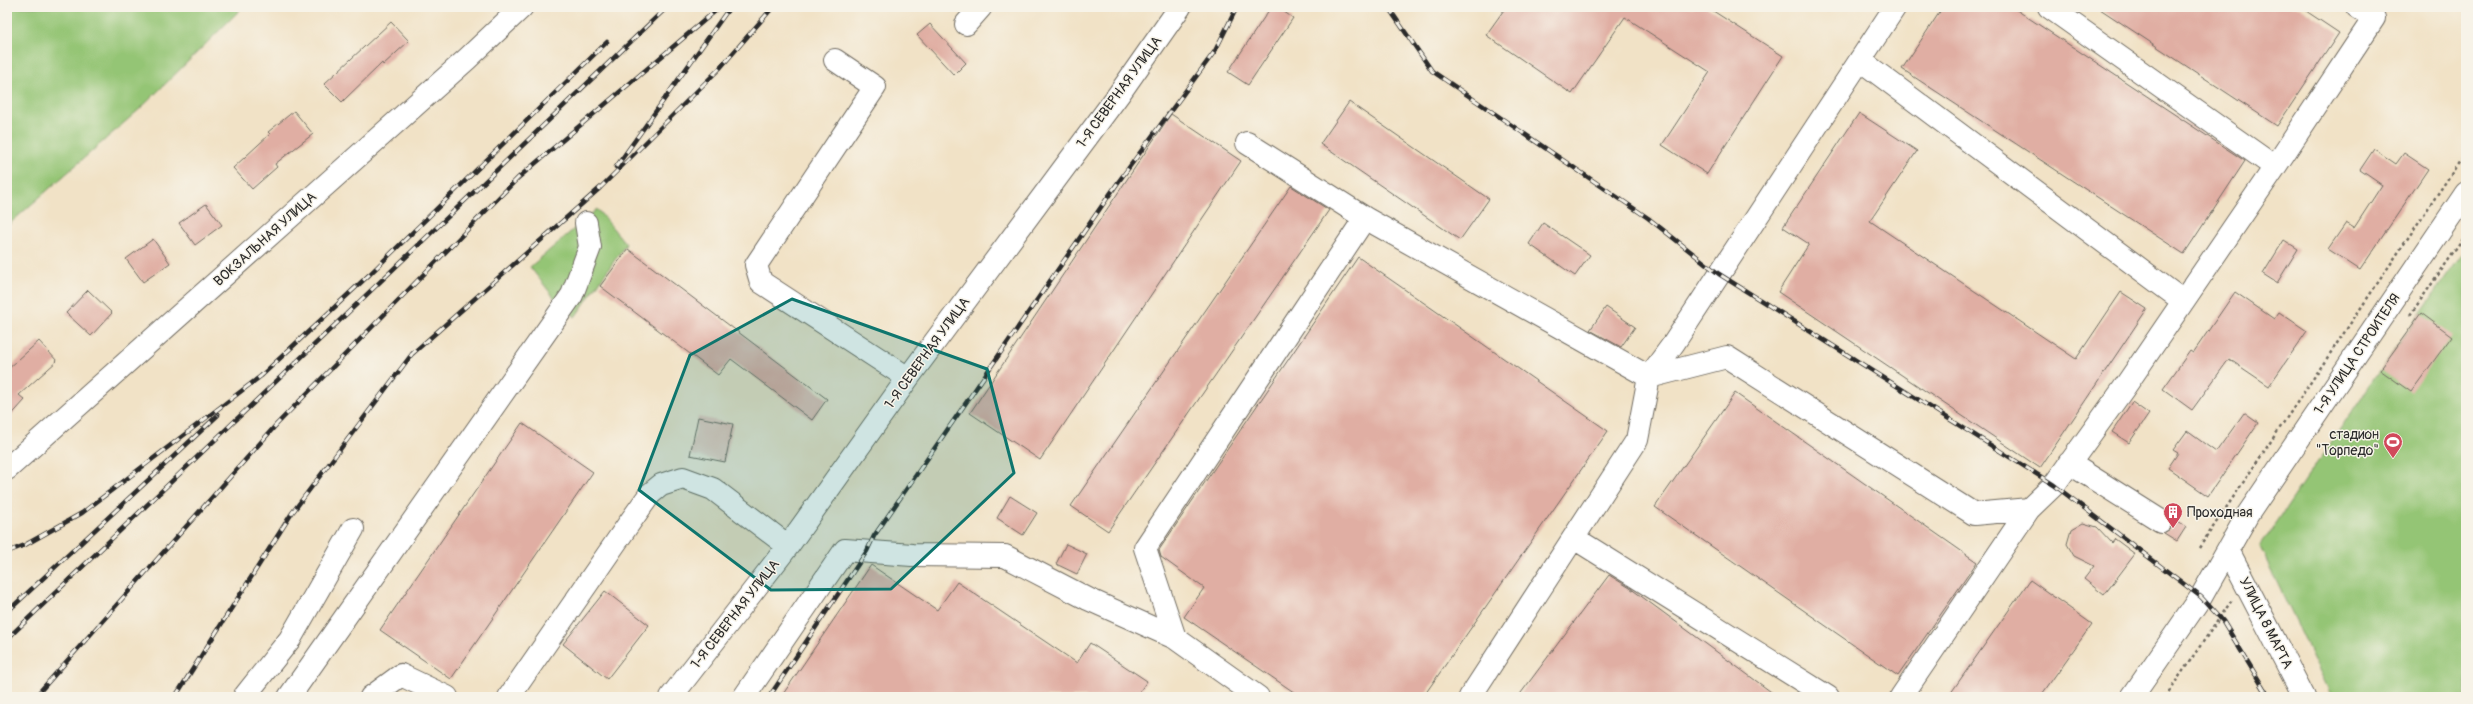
<svg xmlns="http://www.w3.org/2000/svg" width="2473" height="704" viewBox="0 0 2473 704" font-family="Pangolin,sans-serif">
<rect width="100%" height="100%" fill="#f7f3e8"/>
<filter id="ink" filterUnits="userSpaceOnUse"><feTurbulence type="fractalNoise" baseFrequency=".025" numOctaves="2"/><feDisplacementMap in="SourceGraphic" scale="8" xChannelSelector="R" yChannelSelector="G"/><feConvolveMatrix kernelMatrix="1 2 1 2 8 2 1 2 1" color-interpolation-filters="sRGB"/></filter>
<filter id="wash" filterUnits="userSpaceOnUse"><feTurbulence type="fractalNoise" baseFrequency=".012" numOctaves="4" result="noise"/><feDisplacementMap in="SourceGraphic" scale="16" xChannelSelector="R" yChannelSelector="G"/><feGaussianBlur stdDeviation="0.9" result="paint"/><feColorMatrix in="noise" values="0 0 0 0 0 0 0 0 0 0 0 0 0 0 0 0 0 1.4 0 .05"/><feComposite in="paint" operator="in"/></filter>
<g filter="url(#wash)">
<rect width="100%" height="100%" fill="#f1e2c6"/>
<path fill="#94c575" stroke="#607850" d="M7,7H243L142,107L7,226Z
M597,209L626,244L575,317L556,300L530,267Z
M2466,249V697H2332L2260,547L2380,370Z"/>
<g id="blocks">
<path fill="#e0aea3" d="M1271,7H1277L1293,18L1248,85L1228,72Z
M1506,7H1707L1783,56L1707,174L1662,145L1710,72L1625,17L1572,94L1486,35Z
M1943,7H2012L2245,161L2184,254L1902,69Z
M2097,7H2300L2339,33L2277,126Z
M391,22L409,41L383,65L382,63L342,102L324,84Z
M930,24L966,63L954,75L917,35Z
M1349,102L1489,199L1460,240L1320,144Z
M294,111L313,134L275,164L277,167L252,189L233,168L270,134L268,132Z
M1859,113L1917,151L1870,221L2076,359L2121,292L2147,309L2040,468L1778,292L1809,244L1783,227Z
M1171,114L1241,161L1040,460L970,413Z
M2374,149L2396,164L2404,153L2428,169L2360,270L2328,249L2346,223L2354,228L2382,185L2360,170Z
M1291,186L1329,210L1108,531L1071,506Z
M206,204L222,225L195,245L179,223Z
M1543,223L1590,255L1575,276L1529,244Z
M153,239L170,263L143,282L126,259Z
M2284,240L2298,249L2277,283L2263,274Z
M628,249L827,399L812,420L731,359L718,375L600,286Z
M1358,257L1608,431L1423,697H1301L1184,617L1204,588L1161,557L1159,550Z
M88,290L112,313L91,336L66,313Z
M2235,292L2274,319L2279,312L2307,331L2269,386L2229,359L2192,410L2163,389L2190,351L2193,353Z
M1606,307L1635,327L1621,347L1590,330Z
M2421,313L2452,336L2411,392L2380,370Z
M39,341L57,361L19,395L25,400L7,420V370Z
M1735,393L1977,562L1898,676L1655,507Z
M2132,402L2149,414L2129,443L2112,432Z
M2244,413L2258,423L2208,496L2168,468L2178,453L2173,450L2187,431L2216,452Z
M698,417L733,424L725,462L690,455Z
M522,423L593,472L451,679L380,630Z
M1010,496L1037,513L1023,535L997,518Z
M2173,519L2186,527L2177,541L2164,533L2171,528Z
M2083,523L2097,527L2112,543L2115,539L2135,554L2104,595L2084,579L2094,566L2074,556L2067,544L2071,530Z
M1066,544L1087,554L1077,574L1056,564Z
M871,565L937,610L957,582L1077,663L1090,643L1147,681L1136,697H781Z
M1609,575L1630,588L1778,697H1518Z
M2030,580L2092,624L2040,697H1948Z
M605,591L649,625L607,679L563,644Z"/>
</g>
</g>
<g filter="url(#ink)">
<use href="#blocks" fill-opacity="0" stroke="#706b61" stroke-width="1"/>
<g fill="none" stroke-linecap="round" stroke-linejoin="round">
<g stroke="#706b61" stroke-width="24">
<path id="minor" d="M2049,7L2275,167
M966,24L981,7
M835,60L875,87L756,265L761,282L908,378
M1860,60L2183,301
M1247,143L1365,218L1649,377L1674,343L1895,7
M2069,463L2161,521
M7,469L467,59L522,7
M1574,538L1828,697
M2228,550L2304,697
M244,697L290,639L353,529
M289,697L572,295L590,247L586,223
M371,697L401,675L447,697
M509,697L630,522L650,494L661,485L683,478L713,489L788,546
M671,697L788,546L908,378L1119,94L1180,7
M744,697L845,550L912,555L1005,556L1088,599L1175,638
M1258,697L1175,638L1145,548L1365,218
M1470,697L1637,440L1649,377L1727,357L1974,514L2029,509L2054,485L2124,388L2275,167L2374,18L2357,7
M1901,697L2029,509
M2132,697L2201,597L2248,514L2466,193"/>
</g>
<path stroke="#706b61" stroke-width="2.5" stroke-dasharray="3 3" stroke-linecap="butt" d="M2410,315L2466,235
M2199,548L2466,152
M2165,697L2232,600"/>
<use href="#minor" stroke="#fff" stroke-width="22"/>
<g stroke="#2b2b2b" stroke-width="4.5">
<path id="rail" d="M1388,7L1432,71L1648,218L1719,274L2054,485L2201,597L2223,621L2269,697
M616,167L730,7
M7,552L25,545L82,513L261,376L370,274L607,42
M7,612L218,415
M7,639L667,7
M35,697L277,424L518,178L720,7
M175,697L292,513L412,354L600,188L720,68L773,7
M769,697L867,551L874,536L1119,181L1215,51L1237,7"/>
</g>
<use href="#rail" stroke="#f7f3e8" stroke-width="3" stroke-dasharray="9" stroke-linecap="butt"/>
</g>
</g>
<path fill="#0f766e" fill-opacity="0.2" stroke="#0f766e" stroke-width="3" stroke-linejoin="round" d="M792,299L987,369L1014,473L891,589L771,590L639,490L690,355Z"/>
<defs>
<g id="stadium-pin" transform="scale(1)"><path d="M0 17L-7.5 6A9.5 9.5 0 1 1 7.5 6Z" fill="#d1495b" stroke="#f7f3e8"/><path d="M0-5a6.5 5 0 1 0 0 10a6.5 5 0 1 0 0-10ZM-3.5-1.8h7v3.6h-7Z" fill="#fff"/></g>
<g id="building-pin" transform="scale(1)"><path d="M0 17L-7.5 6A9.5 9.5 0 1 1 7.5 6Z" fill="#d1495b" stroke="#f7f3e8"/><path d="M-4-6H4V6H1V3H-1V6H-4ZM-2.5-4.3h1.7v1.8h-1.7ZM.8-4.3h1.7v1.8H.8ZM-2.5-1h1.7V.8h-1.7ZM.8-1h1.7V.8H.8Z" fill="#fff"/></g>
</defs>
<g fill-rule="evenodd">
<use href="#stadium-pin" x="2393" y="442"/>
<use href="#building-pin" x="2173" y="512"/>
</g>
<g text-anchor="middle" dominant-baseline="central" stroke-width="3" stroke-linejoin="round" paint-order="stroke">
<g font-size="14" fill="#2b2b2b" stroke="#f7f3e8">
<text transform="translate(1119 92) rotate(-54)">1-Я СЕВЕРНАЯ УЛИЦА</text>
<text transform="translate(265 239) rotate(-42)">ВОКЗАЛЬНАЯ УЛИЦА</text>
<text transform="translate(927 353) rotate(-54)">1-Я СЕВЕРНАЯ УЛИЦА</text>
<text transform="translate(2357 354) rotate(-56)">1-Я УЛИЦА СТРОИТЕЛЯ</text>
<text transform="translate(735 614) rotate(-52)">1-Я СЕВЕРНАЯ УЛИЦА</text>
<text transform="translate(2266 623) rotate(63)">УЛИЦА 8 МАРТА</text>
</g>
<g font-size="14" fill="#2b2b2b" stroke="#f7f3e8" text-anchor="end">
<text x="2379" y="434">стадион<tspan x="2379" dy="16">"Торпедо"</tspan></text>
<text x="2187" y="512" text-anchor="start">Проходная</text>
</g>
</g>
<rect width="2473" height="704" fill="none" stroke="#f7f3e8" stroke-width="24"/>
</svg>
